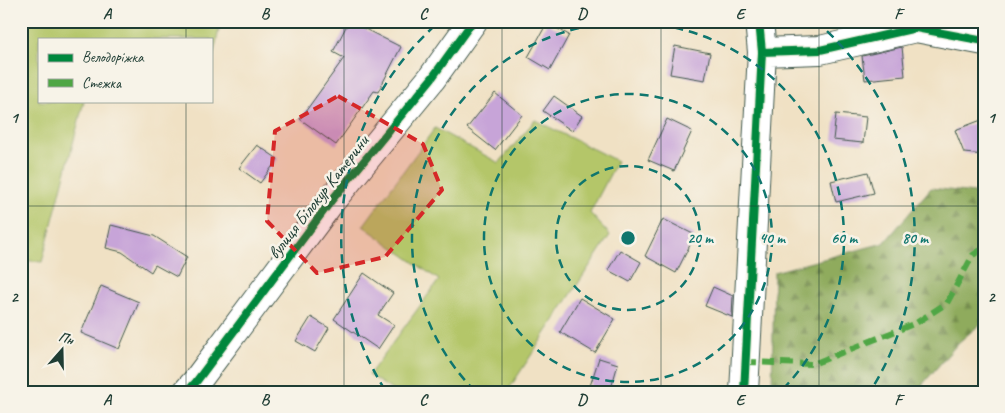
<svg xmlns="http://www.w3.org/2000/svg" width="1005" height="413" viewBox="0 0 1005 413" font-family="Caveat,sans-serif">
<defs>
<pattern id="forest-firs" width="22" height="20" patternUnits="userSpaceOnUse" patternTransform="scale(1.25)"><rect width="22" height="20" fill="#8fab5d"/><path d="M5 1l3.5 6h-7zM16 11l3.5 6h-7z" fill="#748c4e"/></pattern>
</defs>
<rect width="100%" height="100%" fill="#f7f3e8"/>
<filter id="ink" filterUnits="userSpaceOnUse"><feTurbulence type="fractalNoise" baseFrequency=".02" numOctaves="2"/><feDisplacementMap in="SourceGraphic" scale="10" xChannelSelector="R" yChannelSelector="G"/><feConvolveMatrix kernelMatrix="1 2 1 2 8 2 1 2 1" color-interpolation-filters="sRGB"/></filter>
<filter id="wash" filterUnits="userSpaceOnUse"><feTurbulence type="fractalNoise" baseFrequency=".0096" numOctaves="4" result="noise"/><feDisplacementMap in="SourceGraphic" scale="20" xChannelSelector="R" yChannelSelector="G"/><feGaussianBlur stdDeviation="1.12" result="paint"/><feColorMatrix in="noise" values="0 0 0 0 0 0 0 0 0 0 0 0 0 0 0 0 0 1.4 0 .05"/><feComposite in="paint" operator="in"/></filter>
<g filter="url(#wash)">
<rect width="100%" height="100%" fill="#f0e1c4"/>
<path fill="url(#forest-firs)" stroke="#577448" d="M931,188L974,193L984,219V321L959,342L916,392H772L774,272L884,243Z"/>
<path fill="#b4c669" stroke="#6a824e" d="M21,21H221L211,65V39H39V101H84L42,262L21,260Z
M535,120L617,161L590,213L610,235L507,392H395L369,375L439,280L363,226L435,128L499,163Z"/>
<g id="blocks">
<path fill="#c7a4d8" d="M349,21L401,47L378,92L374,91L336,145L300,119L344,58L333,52Z
M547,23L569,35L550,70L528,57Z
M675,46L710,53L705,80L670,74Z
M902,47L905,76L865,80L862,56Z
M495,93L522,115L495,150L467,128Z
M554,96L582,116L572,131L543,111Z
M836,114L866,117L863,143L833,140Z
M667,119L692,131L674,171L648,160Z
M984,119V155L964,153L955,130Z
M257,145L278,159L260,183L239,168Z
M868,172L874,193L836,202L831,181Z
M663,219L695,235L676,273L645,256Z
M111,225L154,236L187,257L177,277L155,265L151,272L122,252L106,248Z
M620,250L641,262L630,282L608,270Z
M364,273L393,293L378,315L394,325L378,349L334,319Z
M101,286L139,302L119,349L81,333Z
M713,287L733,296L732,317L705,306Z
M580,298L615,319L595,353L560,332Z
M311,317L329,328L315,352L296,341Z
M599,358L618,364L610,392L590,386Z"/>
</g>
</g>
<g filter="url(#ink)">
<use href="#blocks" fill-opacity="0" stroke="#3e564a" stroke-width="1"/>
<g fill="none" stroke-linecap="round" stroke-linejoin="round">
<g stroke="#3e564a" stroke-width="30">
<path id="minor" d="M762,52L820,50L916,28L984,41
M187,392L196,382L331,201L432,78L473,21
M744,392L762,52L759,21"/>
</g>
<use href="#minor" stroke="#fff" stroke-width="28"/>
<path stroke="#4fa644" stroke-width="6" stroke-dasharray="12 6" stroke-linecap="butt" d="M745,362L813,364L916,323L947,303L973,255L984,248"/>
<g stroke="#f7f3e8" stroke-width="11">
<path id="cycleway" d="M762,52L820,50L916,28L984,41
M187,392L196,382L331,201L432,78L473,21
M744,392L762,52L759,21"/>
</g>
<use href="#cycleway" stroke="#00873e" stroke-width="8"/>
</g>
</g>
<path fill="#d62828" fill-opacity="0.2" stroke="#d62828" stroke-width="4" stroke-dasharray="10 6" stroke-linejoin="round" d="M338,96L423,144L442,190L385,257L317,273L267,221L275,131Z"/>
<path fill="none" stroke="#1f3d34" stroke-width="1" stroke-opacity="0.55" d="M186,21V39M344,21V392M502,21V392M661,21V392M819,21V392M186,101V392M21,206H984"/>
<g fill="none" stroke="#0f766e" stroke-width="2.5" stroke-dasharray="9 6">
<circle cx="628" cy="238" r="72"/>
<circle cx="628" cy="238" r="144"/>
<path d="M475 391A216 216 0 1 1 781 391"/>
<path d="M385 390A287 287 0 0 1 440 21M816 21A287 287 0 0 1 871 390"/>
</g>
<g text-anchor="middle" dominant-baseline="central" stroke-width="5" stroke-linejoin="round" paint-order="stroke">
<g font-size="18" fill="#1f3d34" stroke="#f7f3e8">
<text transform="translate(318 197) rotate(-52)">вулиця Білокур Катерини</text>
</g>
</g>
<circle cx="628" cy="238" r="8" fill="#0f766e" stroke="#f7f3e8" stroke-width="2.5"/>
<g font-size="15" text-anchor="middle" font-weight="bold" fill="#0f766e" stroke="#f7f3e8" stroke-width="5" stroke-linejoin="round" paint-order="stroke">
<text x="700" y="243">20 m</text>
<text x="772" y="243">40 m</text>
<text x="844" y="243">60 m</text>
<text x="915" y="243">80 m</text>
</g>
<rect width="1005" height="413" fill="none" stroke="#f7f3e8" stroke-width="55"/>
<rect x="38" y="38" width="175" height="65" fill="#f7f3e8" stroke="#a1aaa0"/>
<rect x="48" y="54" width="25" height="8" fill="#00873e" stroke="#a1aaa0"/>
<text x="82" y="62" font-size="15" fill="#1f3d34">Велодоріжка</text>
<rect x="48" y="79" width="25" height="8" fill="#4fa644" stroke="#a1aaa0"/>
<text x="82" y="88" font-size="15" fill="#1f3d34">Стежка</text>
<g transform="translate(62 350) rotate(20)" stroke="#f7f3e8" stroke-width="4" paint-order="stroke">
<path d="M0-4L9 19L0 12L-9 19Z" fill="#1f3d34"/>
<text y="-8" font-size="14" font-weight="bold" text-anchor="middle" fill="#1f3d34">Пн</text>
</g>
<rect x="28" y="28" width="950" height="358" fill="none" stroke="#1f3d34" stroke-width="2"/>
<g font-size="16" text-anchor="middle" font-weight="bold" fill="#1f3d34">
<text x="107" y="19">A</text>
<text x="265" y="19">B</text>
<text x="423" y="19">C</text>
<text x="582" y="19">D</text>
<text x="740" y="19">E</text>
<text x="898" y="19">F</text>
<text x="14" y="123">1</text>
<text x="991" y="123">1</text>
<text x="14" y="302">2</text>
<text x="991" y="302">2</text>
<text x="107" y="405">A</text>
<text x="265" y="405">B</text>
<text x="423" y="405">C</text>
<text x="582" y="405">D</text>
<text x="740" y="405">E</text>
<text x="898" y="405">F</text>
</g>
</svg>
